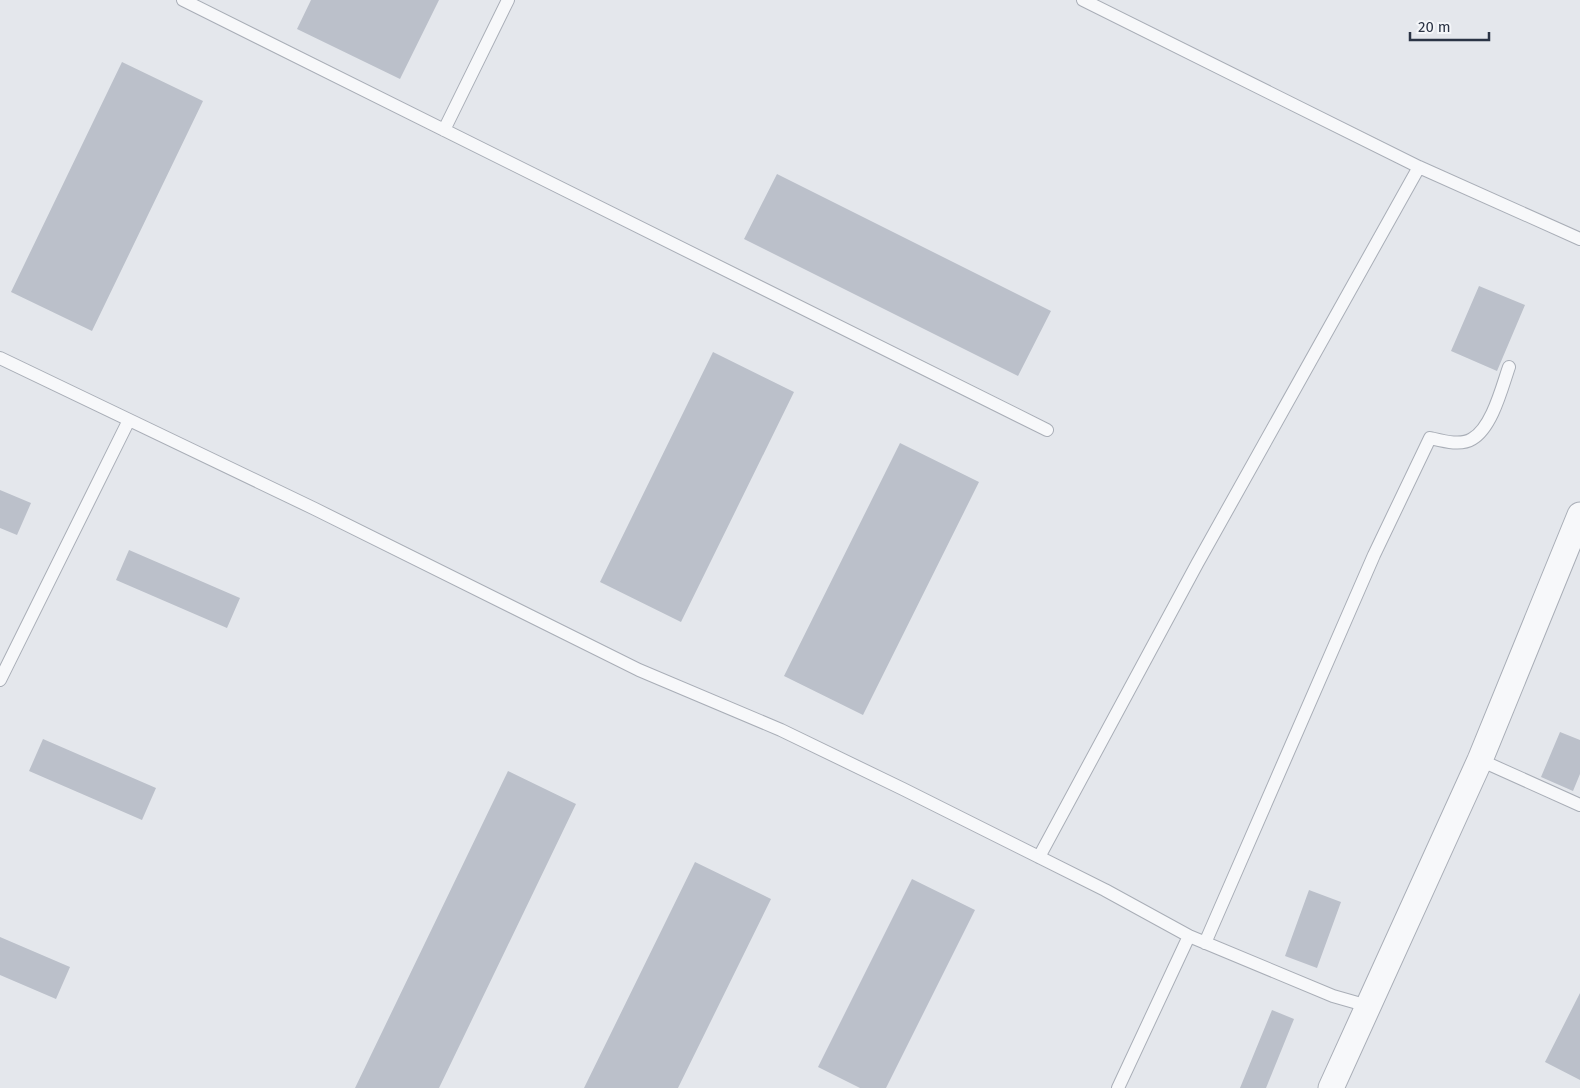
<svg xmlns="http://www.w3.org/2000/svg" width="1580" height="1088" viewBox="0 0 1580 1088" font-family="'Fira Sans',sans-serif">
<rect width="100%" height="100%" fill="#e4e7ec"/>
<path fill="#bbc0ca" d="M311,0H439L400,79L297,29Z
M122,62L203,101L92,331L11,292Z
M777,174L1051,311L1018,376L744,239Z
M1479,286L1525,305L1497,371L1451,351Z
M713,352L794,392L681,622L600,582Z
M900,443L979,482L863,715L784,676Z
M0,490L31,503L17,535L0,528Z
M129,550L240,598L227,628L116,580Z
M1560,732L1580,740V774L1573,791L1541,777Z
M43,739L156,788L142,820L29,771Z
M508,771L576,804L439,1088H355Z
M695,862L771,899L678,1088H584Z
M912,879L975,910L886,1088H860L818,1067Z
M1309,890L1341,902L1317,968L1285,956Z
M0,937L70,967L56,999L0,975Z
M1580,993V1080L1545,1062Z
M1272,1010L1294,1019L1266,1088H1240Z"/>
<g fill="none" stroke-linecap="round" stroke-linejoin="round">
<g stroke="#a9aeb7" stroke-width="14">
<path id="service" d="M183,0L1047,430
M1083,0L1419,167L1580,239
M444,130L508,0
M0,358L315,509L639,670L781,730L903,789L1105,890L1189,936L1333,996L1368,1006
M0,680L129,420
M1480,760L1580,805
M1039,857L1197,564L1419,167
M1205,943L1374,555L1430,438C1443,441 1461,446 1472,439C1492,428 1502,387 1509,367
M1118,1088L1189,936"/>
</g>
<g stroke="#a9aeb7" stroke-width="27">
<path id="minor" d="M1331,1088L1480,760L1580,515"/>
</g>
<use href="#service" stroke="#f7f8fa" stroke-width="12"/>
<use href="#minor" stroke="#f7f8fa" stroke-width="25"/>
</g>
<path d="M1410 32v8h79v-8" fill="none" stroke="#2b3445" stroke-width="2.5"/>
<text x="1418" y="32" font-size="15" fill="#2b3445" stroke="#f4f6f9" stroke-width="4" paint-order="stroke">20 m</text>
</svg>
